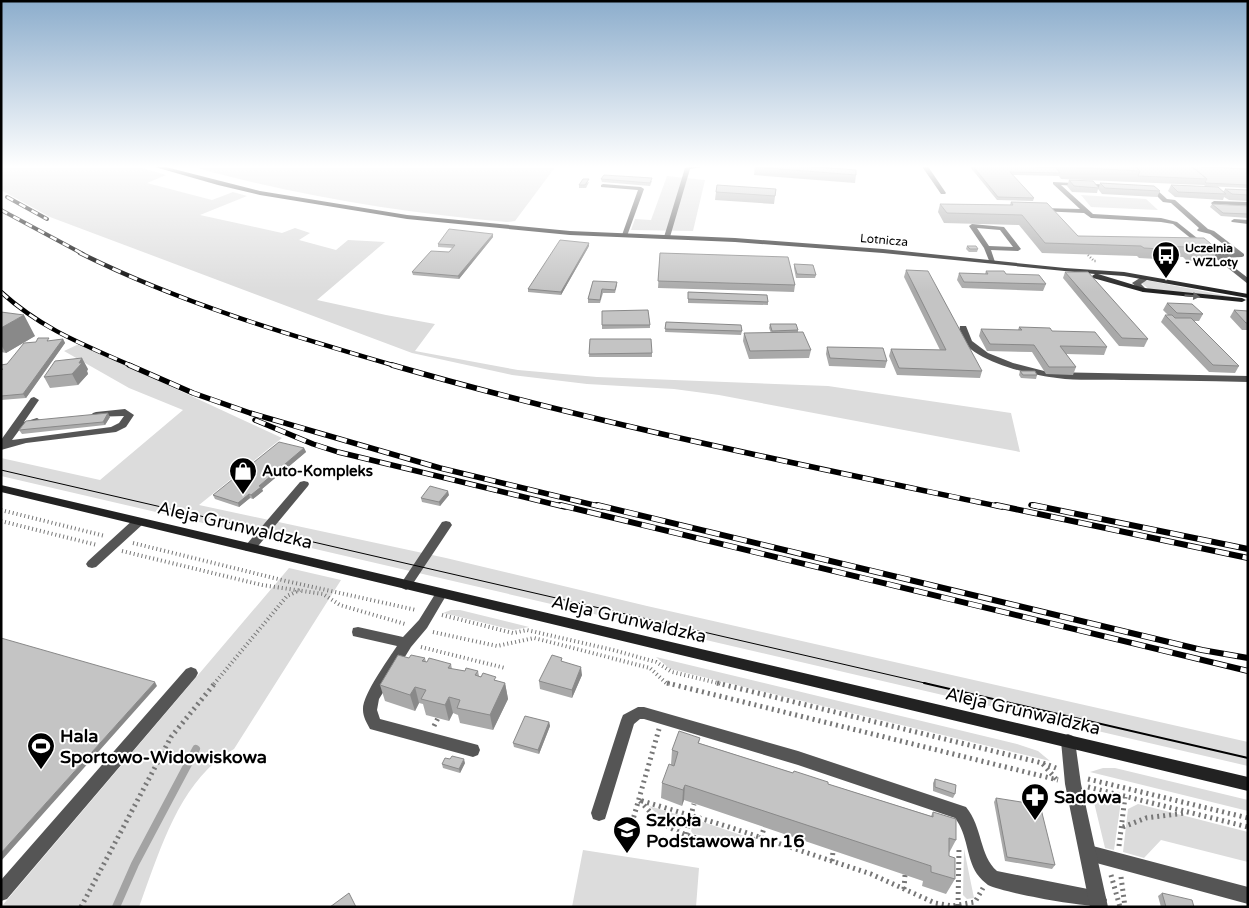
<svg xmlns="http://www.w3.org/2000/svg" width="1249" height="908" viewBox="0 0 1249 908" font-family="'Varela Round',sans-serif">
<rect width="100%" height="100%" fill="#fff"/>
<path fill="#dcdcdc" d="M1,165H132L166,175L147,183L212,200L233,192L247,196L200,215L282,233L295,228L310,233L299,240L336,250L348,240L385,242L317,300L386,315L435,324L415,351L518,370L597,377L828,386L1011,413L1020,452L719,395L674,389L587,384L512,375L412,353L50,217L1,190Z
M186,165H554L556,166L515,221L507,222C397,212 293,195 186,165Z
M667,176L705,180L693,231L631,230L635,219L651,220Z
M1081,195L1146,199L1158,210L1091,207Z
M1144,281H1151L1238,298L1149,289L1141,283Z
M79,344L282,438L199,505L446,558L647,606L1248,742V766L1,476V458L100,480L183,410L129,388L64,351Z
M289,568L341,580L234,749C179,780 160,851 139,907H1Z
M451,610H460L529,627L513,630L443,613Z
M656,657L1017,744L1038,751L1050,761L670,669Z
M1103,768H1115L1248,800V811L1090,772Z
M1092,794L1121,801L1114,850L1105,848Z
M1138,804L1248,832V862L1161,840L1144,858L1123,852L1128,809Z
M649,806L686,817L683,827L680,829L657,814Z
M694,819L750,838H717L693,834L691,831Z
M964,849L974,898L967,899L963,895Z
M583,850L699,868L696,907H572Z"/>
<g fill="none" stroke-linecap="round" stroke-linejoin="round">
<path stroke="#a3a3a3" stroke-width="8" d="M116,907L135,864L196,749"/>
<path stroke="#777" stroke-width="2.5" stroke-dasharray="1 2" stroke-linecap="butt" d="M1088,255L1094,261H1097"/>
<path stroke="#777" stroke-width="4" stroke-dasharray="1 3" stroke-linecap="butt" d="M1,510L105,536
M1,521L97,545
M133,543L286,581L416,610
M122,551L262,585L323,594L340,605L405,624
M442,615L513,633L527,630L613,650L656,662L672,672L722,684
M433,632L497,646L534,638L650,668L666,683L672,684
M421,647L505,668
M214,684L287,596L300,590"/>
<path stroke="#777" stroke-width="5" stroke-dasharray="2 4" stroke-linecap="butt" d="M667,683L1058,780
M717,683L1042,763L1056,779
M434,726L438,718
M1043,763L1056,768
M1088,779L1248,818
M1088,787L1248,827
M632,823L659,729
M1123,827L1146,818L1186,813
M686,834L694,804
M761,838C728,846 690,842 661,822C653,816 646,807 639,800L726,826L871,874L935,903L952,906L975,902L983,888
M761,838L764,828
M1119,846L1125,797
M832,861L833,851
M1111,875L1120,907
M1121,877L1125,907
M904,889L905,875
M958,906L959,849
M81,907L171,737L215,683"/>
<path fill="#555" fill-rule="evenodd" d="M697,165H715L690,169L670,237L665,238L664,237L685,168Z
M921,165H927L946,193L945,194H941Z
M1053,182L1113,185L1114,186L1111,188L1061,185L1093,214L1161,218L1177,222L1217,254L1235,253L1210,234L1198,231L1197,230L1199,228L1171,203L1163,202L1153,192L1143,189L1146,187L1157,190L1167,199L1175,200L1208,229L1214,231L1244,254V256L1242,257L1222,258L1248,278V284L1173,224L1161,222L1091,218L1084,213L1039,211L1038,210L1041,208L1080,209L1053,184Z
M603,184L641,187L644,189L627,236L622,235L638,190L601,187V185Z
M1214,201L1248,202V206L1212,204L1211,203Z
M1234,219L1248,220V224L1232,222L1231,221Z
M972,224L1004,227L1021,249L1018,251L991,250L995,262L990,263L984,248L969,226ZM977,228L1000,230L1013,247L989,246Z
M1143,276L1150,278L1141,284L1147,290L1143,292L1132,283Z
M960,326H966L972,341L988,353L1013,363L1048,372L1248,376V382C1206,381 1164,380 1122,380C1100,379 1078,381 1057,378C1034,376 953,358 960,326Z
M34,397L39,400L24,422L37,418L42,421L40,423L20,429L12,440L111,427L119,423L124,416L93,417L91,415L93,413L96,412L125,409L134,415L126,427L116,432L26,443L1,450V440L31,398Z
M304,481L308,482L309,484L308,486L254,551H246L244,548L246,545L300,482Z
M138,518L142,519L144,522L142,525L96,567L92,568L88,567L86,564L88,561L134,519Z
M446,521L450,522L452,525L410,588L406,590L402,588L400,585L442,522Z
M441,589L445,591L447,594L427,628L411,647L379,699L377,710L380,719L478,745L480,750L478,755L473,757L370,729C367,723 363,717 363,710C362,695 388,660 397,646L353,636L352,632L353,628L358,627L403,637L419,620L437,591Z
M191,667L196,669L198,673L196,677L7,899L1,901V880L186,669Z
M638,707H644L798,751L966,807C983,828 979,855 997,871L1098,891L1104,894L1107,900L1104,906C1088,908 1004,893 988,885C984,882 980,878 977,874C966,857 968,835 955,818L798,765L644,719H640L634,724L605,819L599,821L593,819L591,813L621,720L623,715Z
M1089,845L1248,887V904L1089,861L1083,859L1081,853L1083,847Z"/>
<path fill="#555" fill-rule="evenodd" d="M1068,734L1073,736L1075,741L1081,784L1108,907H1090L1065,784L1061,741L1063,736Z"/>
<path fill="#222" fill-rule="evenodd" d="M148,165H158L260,191L407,215L570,231L735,238L883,249L1065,268L1124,272L1248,294V298L1124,276L1098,274L1144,288L1242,298L1246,300L1242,302L1143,292L1093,278L1092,276L1095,274L883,253L735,242L570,235L407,219L260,195L218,185Z
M1,485L1248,777V791L1,492Z"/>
<path stroke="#000" stroke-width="1" d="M1,470L929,684"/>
<path stroke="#000" stroke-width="2" d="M924,683L1248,758"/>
<g stroke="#000" stroke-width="4">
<path id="rail-far3" d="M7,197L47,219
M1,210L83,254"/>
</g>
<g stroke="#000" stroke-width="4.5">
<path id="rail-far2" d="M80,253C180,303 289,335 396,366
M1,292C42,329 82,344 132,366"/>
</g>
<g stroke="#000" stroke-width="5.5">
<path id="rail-far1" d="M129,365L193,393L250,413L440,468L602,507
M392,365C593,423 798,464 1002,507
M255,420L313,444L338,452L565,507
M1031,505L1040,507"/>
</g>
<g stroke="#000" stroke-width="6">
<path id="rail" d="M560,505L1248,671
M597,505L1202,650L1248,658
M996,505L1248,558
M1033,505L1248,549"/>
</g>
<use href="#rail-far3" stroke="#fff" stroke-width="2.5" stroke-dasharray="7" stroke-linecap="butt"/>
<use href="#rail-far2" stroke="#fff" stroke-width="3" stroke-dasharray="9" stroke-linecap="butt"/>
<use href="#rail-far1" stroke="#fff" stroke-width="4" stroke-dasharray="11" stroke-linecap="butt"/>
<use href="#rail" stroke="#fff" stroke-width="4.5" stroke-dasharray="14" stroke-linecap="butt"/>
</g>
<path fill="#a9a9a9" d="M972,165L1052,167L1050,165H1190L1191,166L1248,169V188L1205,186L1204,185L1061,179L1059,176L1013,175L1034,198L1033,201L997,200L971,168Z
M755,167L856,175L855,183L754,175Z
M601,179L652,181L650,186L602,182Z
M1069,180L1099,187L1100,183L1160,191L1157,197L1102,194L1098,189L1097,193L1072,192L1067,186Z
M589,182L586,188H579V185Z
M1171,185L1223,192L1225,189L1248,190V201L1229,200L1224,197L1223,200L1175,197L1168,191Z
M776,189L774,204L715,200L716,192Z
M1011,202L1078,236L1218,250L1213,259L1187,261L1183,257L1158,256L1157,259L1139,258L1137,256L1042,253L1019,225L944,223L938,212L940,204L1010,205Z
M1212,204L1248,206V218L1221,216L1210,207Z
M493,237L459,279L413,275L412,272L449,252L453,248L438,247V244Z
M589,246L561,295L528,292V289Z
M967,246L978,249L977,252H969L966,249Z
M660,253L795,285L794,292L658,288Z
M794,264L816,275L815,278H796L794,268Z
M906,270L982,371L980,378L897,375L889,356L891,349L940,350L904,277Z
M986,271L1046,284L1043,291L962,288L957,280L959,273L985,274Z
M1065,272L1148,339L1144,347L1119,346L1063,278Z
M593,281L617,285L615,293H603L600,303H588V299Z
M688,292L768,302V305L688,303Z
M1167,303L1203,314L1199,321H1194L1239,366L1235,373L1209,372L1161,322L1165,315H1168L1163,310Z
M1234,310L1248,311V330H1242L1230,317Z
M602,311L650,325V328L602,329Z
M1,312L35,336L6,353L1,352Z
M666,322L742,331L741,335L665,332Z
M770,324L798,330V333L811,350L809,358L749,359L743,341L744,333H771L769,328Z
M1019,327L1052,331L1107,347L1104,355L1066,354L1076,367L1073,375L1046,374L1032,352L987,351L979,336L981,329L1018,330Z
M63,339L65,343L26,398L1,400V369L7,364L51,341Z
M590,339L652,353V357H589Z
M827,347L887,361L885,368L829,366L826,354Z
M88,369L87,371L88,374L78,385L50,388L44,377Z
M1020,371L1037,375L1036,379L1021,378L1019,375Z
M110,417L105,425L22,434L19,430Z
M304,448L306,452L262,489L263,491L253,499L250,498L239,507L215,499L213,495Z
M449,495L440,506L422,502L421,498Z
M409,658H425L426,662L451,664L452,669L465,671H478L479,676L505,683L508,699L493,730L460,723L458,715L453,713L449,721L426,715L423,704L419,703L415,711L385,701L380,685Z
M563,662L582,675L572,698L540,689L539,681Z
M549,722L550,726L539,754L514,747L513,743Z
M700,738L699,743L828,784L931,816L933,812L956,840L949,853V856L955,879L946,894L922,886L923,881L684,800L682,806L661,798L662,783L671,765L672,750Z
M465,763L460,773L443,768L442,764Z
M935,779L955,794L953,798L933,791V783Z
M996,798L1055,865L1052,869L1005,861L994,802Z
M1162,893L1194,907H1161L1158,896Z"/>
<path fill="#898989" d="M493,234V237L459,279L458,276Z
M589,243V246L561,295V292Z
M24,315L35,336L6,353L1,345V328Z
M63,339L65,343L26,398L23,394Z
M82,358L88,369L87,371L88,374L78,385L72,374Z
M108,413L110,417L105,425L103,422Z
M304,448L306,452L262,489L263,491L253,499L251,495L259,486Z
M448,491L449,495L440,506L439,502Z
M249,494L250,498L239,507L238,503Z
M581,667L582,675L572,698V690Z
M155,682L157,686L1,861V853Z
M505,683L508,699L493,730L490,715Z
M415,687L419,703L415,711L410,695Z
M449,697L453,713L449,721L445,705Z
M549,722L550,726L539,754L538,750Z
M464,759L465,763L460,773L459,769Z
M685,785L684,800L682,806L683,790Z"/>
<path fill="#c4c4c4" stroke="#898989" d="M755,165H792L856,170V175L755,167Z
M972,165L1055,167L1060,173L1010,172L1034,198L998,197Z
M1063,165H1134L1140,171L1065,167Z
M1134,165H1190L1207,179L1138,176L1140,171Z
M1191,166L1248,169V185L1206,183L1205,182L1207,179Z
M604,175L652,178L650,183L601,179Z
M583,179H589L585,185H579Z
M1069,180L1093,181L1099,188L1074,186Z
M1100,183L1154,186L1160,191L1105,188Z
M717,185L776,189L775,196L716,192Z
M1171,185L1218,187L1226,194L1178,192Z
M1225,189L1248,190V195L1232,194Z
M1011,202L1047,203L1078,236L1204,238L1218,250L1192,251L1188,247L1158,246L1161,249L1144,248L1141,246L1045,243L1022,215L947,213L940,204L1013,205Z
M1212,204L1248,206V214L1223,213Z
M449,229L493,234L458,276L412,272L431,251L449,252L455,245L438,244Z
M560,240L589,243L561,292L528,289Z
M967,246H976L978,249H970Z
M660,253L788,257L795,285L658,281Z
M794,264L813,265L816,275L797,274Z
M906,270L928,271L982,371L899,368L891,349L946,350Z
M986,271H1004L1006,274L1039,275L1046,284L964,282L959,273L988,274Z
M1065,272H1088L1148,339L1122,338Z
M593,281L617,282L615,290L602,289L600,300L588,299Z
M688,292L767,295L768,302L688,299Z
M1167,303L1192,304L1203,314L1177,313Z
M648,310L650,325H602V311Z
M1234,310L1248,311V323H1246Z
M1,312L24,315L1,328Z
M1165,315H1172L1175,318H1191L1239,366L1213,365Z
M666,322L741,325L742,331L665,329Z
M770,324H796L798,330L772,331Z
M1019,327L1050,328L1052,331L1095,332L1107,347L1060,346L1076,367H1049L1034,345L990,344L981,329L1022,330Z
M803,332L811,350L750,351L744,333Z
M38,338H49L47,341L63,339L23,394L1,396V371L3,369H1V365L7,364L24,343L36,342Z
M590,339H651L652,353L589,354Z
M827,347L883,348L887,361L830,358Z
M82,358L79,363H82L72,374L44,377L55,361Z
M1020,371H1035L1037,375H1023Z
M108,413L103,422L19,430L26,421Z
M279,442L304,448L259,486L261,487L251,495L249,494L238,503L213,495Z
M430,486L448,491L439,502L421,498Z
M1,638L155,682L1,853Z
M398,655L409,658L411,655L425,658L422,661L427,662L429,658L451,664L448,668L465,671L466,668L478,671L475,675L481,677L483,673L496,677L494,680L505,683L490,715L457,708L460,700L449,697L445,705L421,699L426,690L415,687L410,695L380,685Z
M552,655L562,658L561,661L581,667L572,690L539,681Z
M525,716L549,722L538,750L513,743Z
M679,731L700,738L698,743L793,773L794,771L828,782V784L933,817V812L956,819V840L949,838V856L955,858V879L931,872V866L685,785L683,790L662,783L669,764L674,766L678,752L672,750Z
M452,756L464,759L459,769L442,764L445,758L450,759Z
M935,779L956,785L955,794L935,787Z
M996,798L1040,805L1055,865L1007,857Z
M349,893L356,907H330Z
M1162,893L1192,900L1194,907H1166Z"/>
<defs><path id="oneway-solid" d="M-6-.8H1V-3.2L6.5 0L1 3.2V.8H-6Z" transform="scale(1.25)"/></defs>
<use fill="#646464" href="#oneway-solid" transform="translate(1192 296) rotate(5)"/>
<linearGradient id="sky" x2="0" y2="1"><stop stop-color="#8cadcc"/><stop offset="0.57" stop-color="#fff"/><stop offset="1" stop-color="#fff" stop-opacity="0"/></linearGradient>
<rect width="1249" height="292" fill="url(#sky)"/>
<defs>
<g id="bus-pin" transform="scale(1.4375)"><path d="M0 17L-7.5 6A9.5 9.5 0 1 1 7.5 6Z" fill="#000" stroke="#fff"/><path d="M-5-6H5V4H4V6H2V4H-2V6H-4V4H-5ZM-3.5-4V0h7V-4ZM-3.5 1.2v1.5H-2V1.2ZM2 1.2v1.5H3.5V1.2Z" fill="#fff"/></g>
<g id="shop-pin" transform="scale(1.4375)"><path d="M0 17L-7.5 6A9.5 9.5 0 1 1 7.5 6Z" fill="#000" stroke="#fff"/><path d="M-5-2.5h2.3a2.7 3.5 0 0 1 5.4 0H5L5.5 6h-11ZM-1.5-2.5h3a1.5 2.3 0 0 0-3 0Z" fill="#fff"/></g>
<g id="stadium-pin" transform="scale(1.4375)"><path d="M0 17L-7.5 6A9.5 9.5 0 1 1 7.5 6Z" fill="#000" stroke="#fff"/><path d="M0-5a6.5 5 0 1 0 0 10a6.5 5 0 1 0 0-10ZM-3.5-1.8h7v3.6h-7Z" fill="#fff"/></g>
<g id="pharmacy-pin" transform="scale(1.4375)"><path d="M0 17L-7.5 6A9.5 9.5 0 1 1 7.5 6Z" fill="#000" stroke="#fff"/><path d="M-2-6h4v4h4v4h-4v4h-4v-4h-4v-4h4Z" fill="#fff"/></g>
<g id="school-pin" transform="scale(1.4375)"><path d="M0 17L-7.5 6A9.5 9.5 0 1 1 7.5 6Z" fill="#000" stroke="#fff"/><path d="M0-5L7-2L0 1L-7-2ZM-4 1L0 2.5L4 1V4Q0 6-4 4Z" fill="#fff"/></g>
</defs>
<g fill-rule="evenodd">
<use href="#bus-pin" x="1166" y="255"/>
<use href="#shop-pin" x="243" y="471"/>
<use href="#stadium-pin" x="41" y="746"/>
<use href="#pharmacy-pin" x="1035" y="797"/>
<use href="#school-pin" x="627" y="830"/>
</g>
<g text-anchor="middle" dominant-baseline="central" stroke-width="4" stroke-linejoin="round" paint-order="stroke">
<g font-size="12" fill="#000" stroke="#fff">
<text transform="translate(884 240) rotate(5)">Lotnicza</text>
</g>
<g font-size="12" font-weight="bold" fill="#000" stroke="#fff" text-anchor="start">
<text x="1185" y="248">Uczelnia<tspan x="1185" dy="14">- WZLoty</tspan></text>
</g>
<g font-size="15" font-weight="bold" fill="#000" stroke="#fff" text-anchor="start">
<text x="262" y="471">Auto-Kompleks</text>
</g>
<g font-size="18" fill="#000" stroke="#fff">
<text transform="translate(235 525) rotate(13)">Aleja Grunwaldzka</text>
<text transform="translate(629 619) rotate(13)">Aleja Grunwaldzka</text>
<text transform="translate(1023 711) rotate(13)">Aleja Grunwaldzka</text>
</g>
<g font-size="18" font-weight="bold" fill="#000" stroke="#fff" text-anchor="start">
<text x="60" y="736">Hala<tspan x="60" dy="21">Sportowo-Widowiskowa</tspan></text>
<text x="1054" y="797">Sadowa</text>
<text x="646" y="820">Szkoła<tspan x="646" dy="21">Podstawowa nr 16</tspan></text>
</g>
</g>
<rect width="1249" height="908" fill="none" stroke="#000000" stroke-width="5"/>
</svg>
